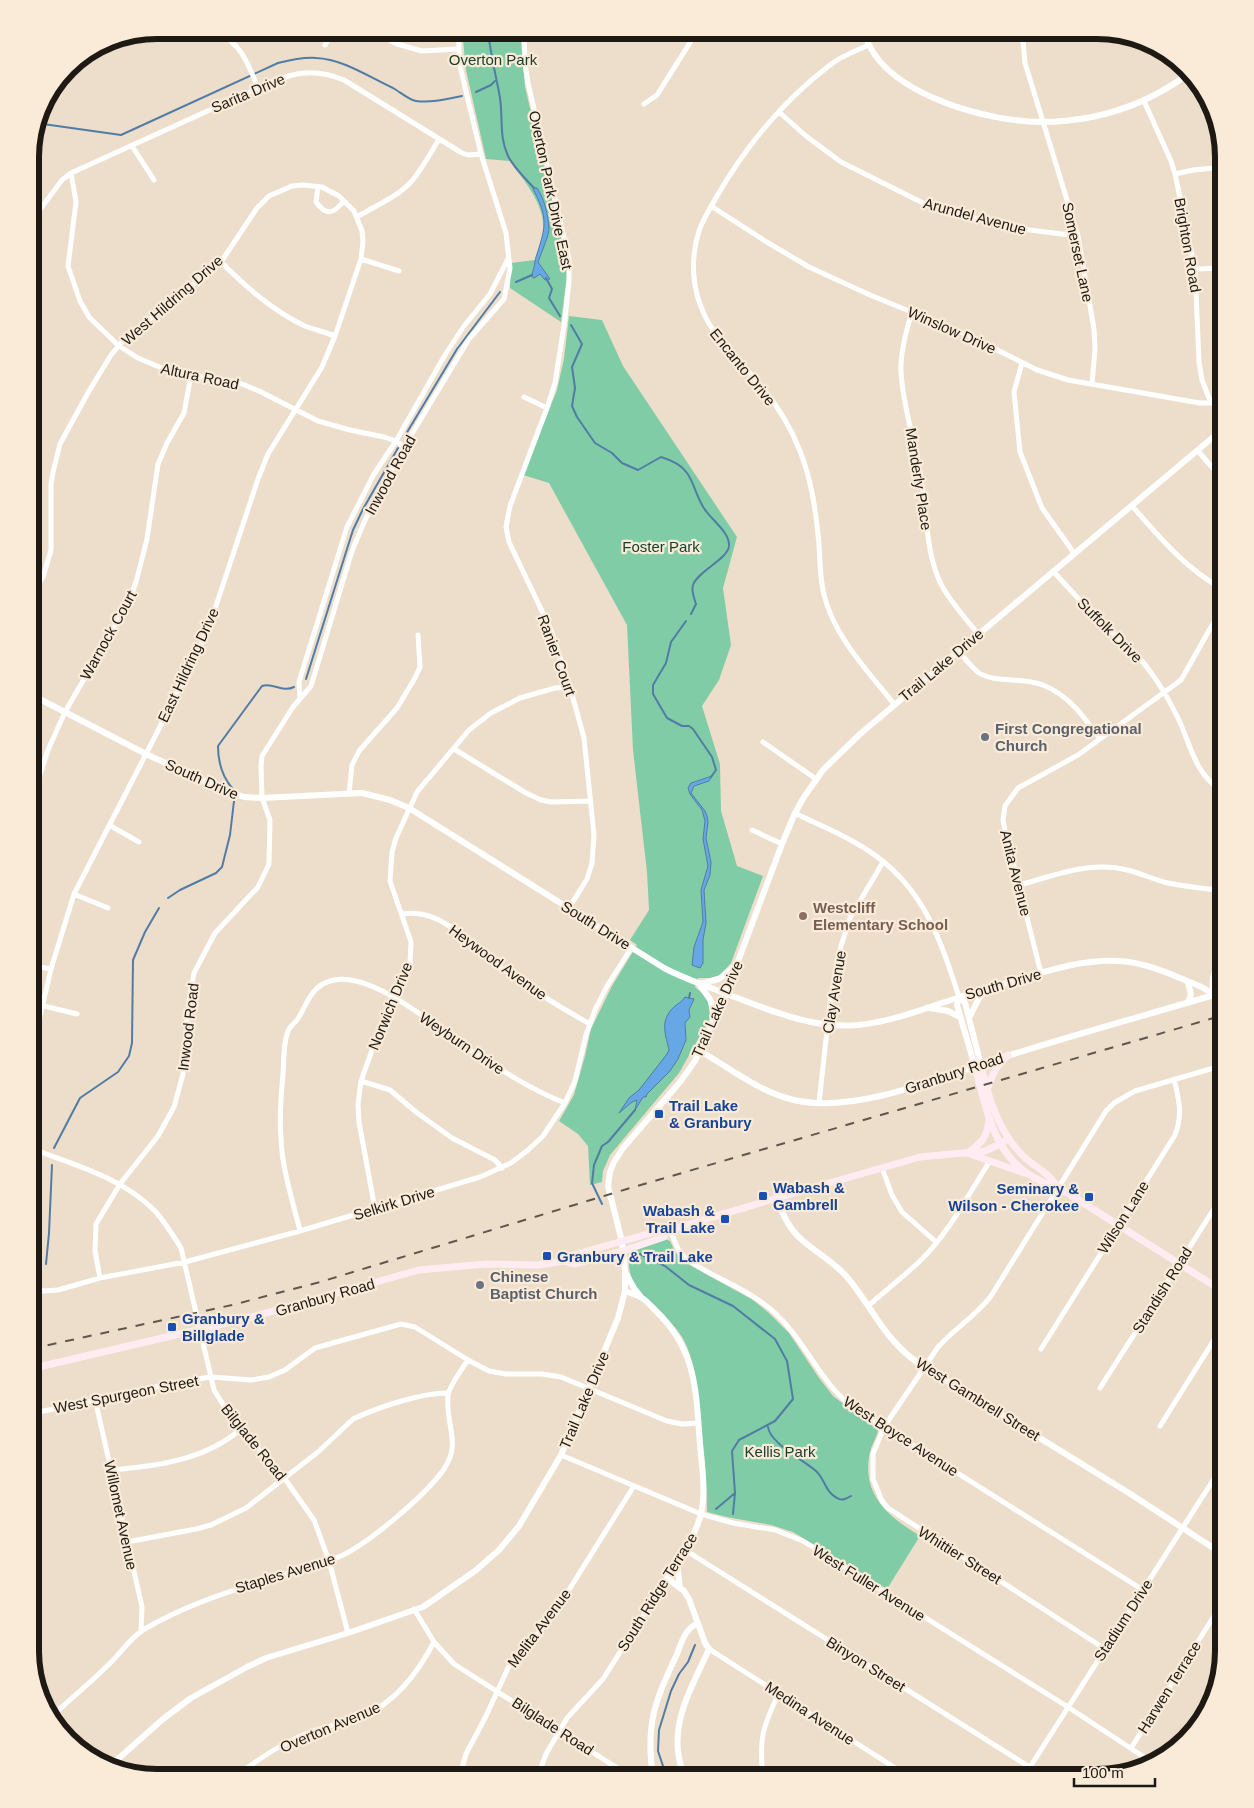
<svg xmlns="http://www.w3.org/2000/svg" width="1254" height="1808" viewBox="0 0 1254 1808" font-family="Arial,sans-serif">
<rect width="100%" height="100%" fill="#eddecc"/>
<path fill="#80cca6" d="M462,30H520L525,87L568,267L561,322L510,288L511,263L535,260C537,252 542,243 543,234C547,207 525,182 510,161L486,159L466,70Z
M569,316L602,320L623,366L737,537L723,588L731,645L719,680L702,706L720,764L721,811L737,866L763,876L731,963L720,975L710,978H698L695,987L705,996L708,1002L710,1013L709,1020L679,1073L610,1155L603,1171L602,1182L590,1185L588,1146L578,1134L559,1121L574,1095L585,1056L591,1029L612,986L637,945L630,940L649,910L647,872L633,750L627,625L549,483L523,475L557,390L564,359Z
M665,1239L670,1241L676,1253L686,1263L753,1300L769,1313L789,1333L819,1378L833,1396L878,1430C877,1437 872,1444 870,1452C861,1494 887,1516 920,1536L887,1589L793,1532L771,1525L727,1517L707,1512C707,1480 704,1449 700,1417C697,1390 696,1361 682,1337C667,1312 627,1294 629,1261C630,1245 653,1243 665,1239Z"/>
<path fill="#67a7e5" stroke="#517ca6" d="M534,188H537C545,200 548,216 549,228C550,233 540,256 538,262L550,279L545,280L540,274L534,278L531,276C535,268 534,262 537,254C546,226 548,217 533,189Z
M712,776L709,781L694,786L691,793L705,811L707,816L708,822L706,838L711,862L710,875L704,890L706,923L703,940V963L700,968L692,965L694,947L703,922L701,890L708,866L703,839L705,821L702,810L690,794L688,788L691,783Z
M685,997L694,999L689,1010L690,1017L685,1023L686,1040L678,1059L670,1071L647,1094L646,1097H643L635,1110L637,1100L632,1102L619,1113L629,1098L639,1090L667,1054L669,1050C666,1036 660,1023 671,1010C676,1004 680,1004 685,997Z"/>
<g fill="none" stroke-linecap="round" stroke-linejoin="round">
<path stroke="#517ca6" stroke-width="2" d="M488,30C490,53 496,75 500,98C503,118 499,137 508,156C514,168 525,178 534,188
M476,92L491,85L495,81
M36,123L121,135L278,63C290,60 303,57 316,58C343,59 369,77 393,88C400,92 409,100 416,101C432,103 447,99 462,96
M546,278L552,289L549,298L560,316
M516,282L532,275
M571,325L582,344L572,367L575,388L572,406L577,417L595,443L612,453L622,463L638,470L661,457C671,460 681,464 687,473C695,484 697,500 706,511C713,521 730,533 729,546C728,559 698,571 693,585C691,591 694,598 696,604L691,614
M406,434L457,349L500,292
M686,621L671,642L666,663L653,685V694L667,718L682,726H689L693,729L712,757L716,770L711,777
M306,679L353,530L363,509L398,448
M232,788C222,776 218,762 218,746L262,686C273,682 282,693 294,687
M168,898L180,890L216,873L222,867L230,835L234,801
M689,998L690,993
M54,1148L80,1098L118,1072L129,1056L132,1043L133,960L145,932L159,908
M602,1204L592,1183L594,1165L602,1146L608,1142L635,1110
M640,1254L665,1266L689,1285L733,1306L775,1339L787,1361L793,1399L775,1421L739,1440L732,1451L735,1493L733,1514
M46,1264L49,1233L52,1165
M30,1331L37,1329
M768,1427C770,1443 803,1460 816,1471C825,1479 825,1492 837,1498C842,1501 846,1499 851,1496
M716,1509L735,1493
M667,1778L658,1751L659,1730L671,1691L679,1674L688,1662L695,1645"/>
<path stroke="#fff" stroke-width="5" d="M216,30C242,46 247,61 258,88
M371,30L397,44L422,51L458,49
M524,30L525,64L528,83L569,259V281L565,319L555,383L547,408L510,506L506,527L509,542L551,630L570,687L584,738L594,835L592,863L587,879L569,908
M1022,30L1025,63L1078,236L1094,329L1095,349L1092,384
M325,45L334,30
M869,45C856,51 841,56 830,65C784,100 746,146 717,196C711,207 703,219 699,231C690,259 692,290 705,316C717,341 737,357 754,378C773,399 790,425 800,451C812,481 816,513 819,544C820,561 820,579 824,595C835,638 868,671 894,704
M1144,101L1171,161L1175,174L1195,269L1199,362L1202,380L1209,398L1224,419
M644,104L657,95L698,30
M779,112L806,136L841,162L925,204L1006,227L1078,236
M132,146L154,180
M71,173L76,202L68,266L80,301L89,317L119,346L138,358L171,372L237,382L259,391L318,421L350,430L384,437L396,441L404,447
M1175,174L1193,170L1224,167
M318,187L316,202C327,217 334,213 344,201
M711,206L765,241L809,267L870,295L970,336L1037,370L1068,380L1200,403H1212
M357,217C375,206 397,197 411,182C422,169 430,154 439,139
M30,223L62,180L71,173L258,88C289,74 310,66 344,80L462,153L468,155L481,154
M361,259L399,271
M221,262C246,287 273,311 305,326C315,330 325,332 335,336
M1195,269L1224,268
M912,312C906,331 900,352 901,372C903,410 917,447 922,484C927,516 926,552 940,582C949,601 965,617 978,634
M1022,363L1014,392L1020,452L1042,508L1074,553
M524,397L547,408
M1198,451L1224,481
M1132,506C1160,538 1186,569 1224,590
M1053,571C1068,588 1084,605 1100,621C1117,637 1136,651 1149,670C1160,684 1169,700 1177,716C1192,747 1193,772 1224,793
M958,651C965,658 971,667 979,673C995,683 1023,677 1043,685C1070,696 1084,717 1100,739
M300,698L299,682L347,527L374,474L396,441L445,355L464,326L490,294L508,259
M763,742L816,779
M454,749L526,793L541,800L551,802L590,801
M30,772L40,775
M349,793L352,765L359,751L397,708L415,678L420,667L418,635
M30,805L48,750L65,712L128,603L136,582L147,539L158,464L167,443L184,413L191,375
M795,813C814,823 835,831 854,842C919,877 938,931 959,997
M109,825L139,842
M752,830L782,844
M1019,885C1046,878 1076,866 1105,867C1126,867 1144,876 1164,882C1184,887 1204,888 1224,891
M74,894L108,908
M402,914C414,912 427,914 439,920C458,929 476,949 493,962C524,985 556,1005 590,1024
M30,965L51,969
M1041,973L1005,831L1003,820L1005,806L1018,788L1078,755L1181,680L1224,604
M1214,995C1209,977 1214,971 1224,955
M44,1006L77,1014
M30,1059L51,969L74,894L165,717L208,630L258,479L268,454L322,367L335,336L361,259L363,241L362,231L354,211L339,196L322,187L303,185L292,186L269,196L257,208L221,262L151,318L121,343L111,355L89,391L60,444L53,472L51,485V550L43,577L30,598
M361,1081L390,1090L416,1112L452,1138L495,1160L502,1168
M819,1103L830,1003L841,946L850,918L883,862
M30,1148C72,1164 121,1177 154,1210C165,1222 173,1235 181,1248L214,1390L232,1419L285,1479L314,1520L329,1561L348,1633
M882,1168L892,1195L902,1212L936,1242
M375,1209L359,1122L358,1104L361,1081L376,1039L410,964L411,942L390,881L392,852L396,838L417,792L469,730L491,713L520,698L555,688L570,687
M670,1230L678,1249L685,1258C714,1279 750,1289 776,1314C806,1342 818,1379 851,1406L1143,1590
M300,1231C293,1201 282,1170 281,1138C279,1117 281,1095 283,1074C284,1060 283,1041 289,1029C291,1026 294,1023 297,1020C307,1005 310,987 330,981C370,968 440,1030 473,1052C503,1071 532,1090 565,1103
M100,1278L95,1251L96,1224L120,1184L158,1136L174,1107L183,1074L188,1007L194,973L215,933L258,887L269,864L270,820L262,798L261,766L262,756L293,707L311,686L352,551L365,520L404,447L469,339L504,299L510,268L506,233L481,154L470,108L460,66L458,30
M30,1287L43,1291L58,1290L100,1278L185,1262L300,1231L480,1177L511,1163L528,1150L543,1136L565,1103L575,1081L586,1035L595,1010L607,986L632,947
M868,1306C885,1291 903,1277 920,1261C949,1233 968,1195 990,1161
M1041,1349L1175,1135C1183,1115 1179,1099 1174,1079
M1100,1388L1224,1193
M95,1399L142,1607L141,1631
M30,1414L184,1381L211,1377L251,1380L269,1377L285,1370L315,1348L401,1324L415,1327L468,1360L489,1371L506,1374H542L561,1377L667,1421L682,1424L698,1423
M1160,1426L1224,1324
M561,1455L701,1514L733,1523L775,1530L803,1541L1068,1707L1153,1763
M112,1470C158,1466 205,1460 241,1429
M127,1542L196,1529L211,1525L246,1508L318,1452L353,1419C379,1407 420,1393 448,1393
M685,1550L1047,1778
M30,1568V1562
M414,1609L434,1642L454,1664L633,1778
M709,1649L911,1778
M1105,1649L888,1508L882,1501L873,1479V1454L884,1427L938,1347C955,1328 976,1316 991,1296L1106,1111L1114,1103L1135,1091L1224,1065
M50,1718C68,1701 88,1685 106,1667C118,1657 130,1638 143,1630C185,1605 230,1591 276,1577C297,1570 320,1566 341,1556C369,1543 426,1495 444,1469C462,1443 445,1424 448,1396C449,1386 462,1369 468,1360
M1131,1748L1224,1600
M234,1778C258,1759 284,1741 313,1731C328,1726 345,1723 361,1717C395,1703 417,1674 434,1642
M459,1778L466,1754L486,1716L508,1668L552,1617L634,1486
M537,1778L546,1754L567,1718L603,1679L667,1578
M763,1778C759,1739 762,1728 779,1693
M1023,1778L1224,1463"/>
<path stroke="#fff" stroke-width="6" d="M864,30C865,35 867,40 869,45C894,96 989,122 1042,122C1058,122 1076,120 1092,117C1126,110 1160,95 1188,74
M30,694L146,754L228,792L244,797L262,798L362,793L390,800L409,808L664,968C685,979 706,986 727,994C769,1010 812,1029 858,1025C892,1022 925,1008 957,998C971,993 986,989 1000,985C1039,974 1077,959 1118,961C1146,962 1172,975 1197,985C1207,989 1214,996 1224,999
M700,984L719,979L735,966
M700,985L711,1001L714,1019
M959,997L965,1003L981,1065
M959,997L957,1005L975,1067
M1188,1003L1191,994L1188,983
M930,1008L948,1011L960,1017
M969,1018L978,1000L986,989
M700,1051C730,1068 759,1092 794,1100C858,1115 948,1074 1010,1055C1077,1034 1146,1015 1214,995L1224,989
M777,1198C782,1214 789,1229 802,1240C817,1253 834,1262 847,1277C873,1308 883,1338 918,1363L1129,1493L1224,1555
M626,1274L634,1288L641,1297
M625,1291C630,1293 637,1295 642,1298C647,1301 652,1307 656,1311C697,1350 696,1392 700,1445C702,1467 706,1492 701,1514C695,1537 680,1558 667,1578L684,1591L689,1599L705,1643L709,1649C695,1681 674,1714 678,1751C679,1760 682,1769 683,1778
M677,1563L680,1588
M110,1766L163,1719L191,1698L247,1667L266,1658L348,1633L423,1607L475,1571L499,1550L519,1526L561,1455L618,1318L625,1291V1271L622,1242L608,1186L610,1172L614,1162L623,1148L680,1082L695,1061L726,993L782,844L795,813L804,797L823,770L860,734L1224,428
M653,1778C645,1724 655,1701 677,1654C682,1641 685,1629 698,1623"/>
<path stroke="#ffecf2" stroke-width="7" d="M981,1065C988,1098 999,1132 1023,1156C1030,1163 1038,1167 1045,1173C1050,1177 1054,1182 1058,1187L1224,1292
M975,1067C989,1119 997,1171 1057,1187
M987,1090C992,1075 996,1066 1008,1055
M968,1153C983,1141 987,1138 989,1119
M970,1154L1024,1173
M564,1261L573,1255L662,1230L666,1231L777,1198L920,1157L985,1151L1000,1144L1008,1139
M30,1369L248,1318L419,1270L486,1264L538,1265L564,1261L574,1264L623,1251L664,1237L666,1231"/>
<path stroke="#5f574d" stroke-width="2" stroke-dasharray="9 9" stroke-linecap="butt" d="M30,1349L232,1305L320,1282L627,1189L1224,1015"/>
</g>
<g fill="#6b7280" stroke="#faebd9" stroke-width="2">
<circle cx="985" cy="737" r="5"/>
<circle cx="480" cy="1285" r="5"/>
</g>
<circle fill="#8d6e63" stroke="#faebd9" stroke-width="2" cx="803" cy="916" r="5"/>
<g fill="#1a4fb4" stroke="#faebd9" stroke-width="2">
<rect x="654" y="1109" width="10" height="10" rx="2.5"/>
<rect x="758" y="1191" width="10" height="10" rx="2.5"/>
<rect x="1084" y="1192" width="10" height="10" rx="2.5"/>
<rect x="720" y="1214" width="10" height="10" rx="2.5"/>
<rect x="542" y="1251" width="10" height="10" rx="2.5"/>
<rect x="167" y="1322" width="10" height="10" rx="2.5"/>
</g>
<g text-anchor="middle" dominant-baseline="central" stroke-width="4.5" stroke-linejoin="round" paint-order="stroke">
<g font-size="15" fill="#17402d" stroke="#faebd9">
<text x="493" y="59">Overton Park</text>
<text x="661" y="546">Foster Park</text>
<text x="780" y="1451">Kellis Park</text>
</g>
<g font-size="15" fill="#1e1913" stroke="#faebd9">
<text transform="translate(248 93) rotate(-23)">Sarita Drive</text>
<text transform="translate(551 190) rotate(78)">Overton Park Drive East</text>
<text transform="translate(975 216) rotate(15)">Arundel Avenue</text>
<text transform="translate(1188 245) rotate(80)">Brighton Road</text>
<text transform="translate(1078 252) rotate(78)">Somerset Lane</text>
<text transform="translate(172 300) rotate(-41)">West Hildring Drive</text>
<text transform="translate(952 330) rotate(24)">Winslow Drive</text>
<text transform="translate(743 367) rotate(51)">Encanto Drive</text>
<text transform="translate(200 376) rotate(12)">Altura Road</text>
<text transform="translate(390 475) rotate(-61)">Inwood Road</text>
<text transform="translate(919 479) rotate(81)">Manderly Place</text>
<text transform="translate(1110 630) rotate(45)">Suffolk Drive</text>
<text transform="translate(108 635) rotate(-61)">Warnock Court</text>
<text transform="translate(557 655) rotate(70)">Ranier Court</text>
<text transform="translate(188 665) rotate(-65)">East Hildring Drive</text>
<text transform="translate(941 665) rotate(-40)">Trail Lake Drive</text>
<text transform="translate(202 779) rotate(24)">South Drive</text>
<text transform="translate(1016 873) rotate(76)">Anita Avenue</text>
<text transform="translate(596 925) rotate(32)">South Drive</text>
<text transform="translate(498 962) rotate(36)">Heywood Avenue</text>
<text transform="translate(1003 984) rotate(-16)">South Drive</text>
<text transform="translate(834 992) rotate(-81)">Clay Avenue</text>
<text transform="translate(390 1006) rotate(-68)">Norwich Drive</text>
<text transform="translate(717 1009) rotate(-66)">Trail Lake Drive</text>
<text transform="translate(188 1027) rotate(-83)">Inwood Road</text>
<text transform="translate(462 1043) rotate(34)">Weyburn Drive</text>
<text transform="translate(954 1073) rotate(-18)">Granbury Road</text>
<text transform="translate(394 1203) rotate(-17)">Selkirk Drive</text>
<text transform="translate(1123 1217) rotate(-58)">Wilson Lane</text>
<text transform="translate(1162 1290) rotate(-58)">Standish Road</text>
<text transform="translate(325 1297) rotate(-16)">Granbury Road</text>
<text transform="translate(126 1394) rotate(-11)">West Spurgeon Street</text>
<text transform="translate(978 1399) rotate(32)">West Gambrell Street</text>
<text transform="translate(584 1400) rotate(-67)">Trail Lake Drive</text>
<text transform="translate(901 1436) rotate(33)">West Boyce Avenue</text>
<text transform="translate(254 1442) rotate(51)">Bilglade Road</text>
<text transform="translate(121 1515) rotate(78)">Willomet Avenue</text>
<text transform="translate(960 1555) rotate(32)">Whittier Street</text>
<text transform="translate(285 1573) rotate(-17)">Staples Avenue</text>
<text transform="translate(869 1583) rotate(32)">West Fuller Avenue</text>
<text transform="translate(657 1592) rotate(-58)">South Ridge Terrace</text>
<text transform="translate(1123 1620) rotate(-57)">Stadium Drive</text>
<text transform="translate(539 1628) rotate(-53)">Melita Avenue</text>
<text transform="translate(866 1664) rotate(32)">Binyon Street</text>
<text transform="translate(1169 1687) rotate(-58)">Harwen Terrace</text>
<text transform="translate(810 1713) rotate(33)">Medina Avenue</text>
<text transform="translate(553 1726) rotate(33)">Bilglade Road</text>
<text transform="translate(330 1727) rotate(-23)">Overton Avenue</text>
</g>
<g font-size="15" font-weight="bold" fill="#5b616d" stroke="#faebd9" text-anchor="start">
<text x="995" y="728">First Congregational<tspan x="995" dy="17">Church</tspan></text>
<text x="490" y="1276">Chinese<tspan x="490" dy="17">Baptist Church</tspan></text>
</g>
<g font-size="15" font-weight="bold" fill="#785e54" stroke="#faebd9" text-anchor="start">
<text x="813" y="907">Westcliff<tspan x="813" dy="17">Elementary School</tspan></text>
</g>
<g font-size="15" font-weight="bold" fill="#164399" stroke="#faebd9" text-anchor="start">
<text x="669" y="1105">Trail Lake<tspan x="669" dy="17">&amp; Granbury</tspan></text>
<text x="773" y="1187">Wabash &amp;<tspan x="773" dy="17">Gambrell</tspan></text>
<text x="1079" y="1188" text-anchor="end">Seminary &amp;<tspan x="1079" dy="17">Wilson - Cherokee</tspan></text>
<text x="715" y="1210" text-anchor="end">Wabash &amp;<tspan x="715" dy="17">Trail Lake</tspan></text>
<text x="557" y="1256">Granbury &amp; Trail Lake</text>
<text x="182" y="1318">Granbury &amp;<tspan x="182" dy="17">Billglade</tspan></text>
</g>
</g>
<path d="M0 0H1254V1808H0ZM157 39H1097A118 118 0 0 1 1215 157V1651A118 118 0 0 1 1097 1769H157A118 118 0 0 1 39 1651V157A118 118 0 0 1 157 39Z" fill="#faebd9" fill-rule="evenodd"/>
<path fill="none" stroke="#1e1913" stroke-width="6" d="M157 39H1097A118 118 0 0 1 1215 157V1651A118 118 0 0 1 1097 1769H157A118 118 0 0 1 39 1651V157A118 118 0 0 1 157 39Z"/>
<path d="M1074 1778v8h81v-8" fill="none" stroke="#1e1913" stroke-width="2.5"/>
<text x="1082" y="1778" font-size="15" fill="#1e1913" stroke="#faebd9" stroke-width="4" paint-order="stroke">100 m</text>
</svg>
